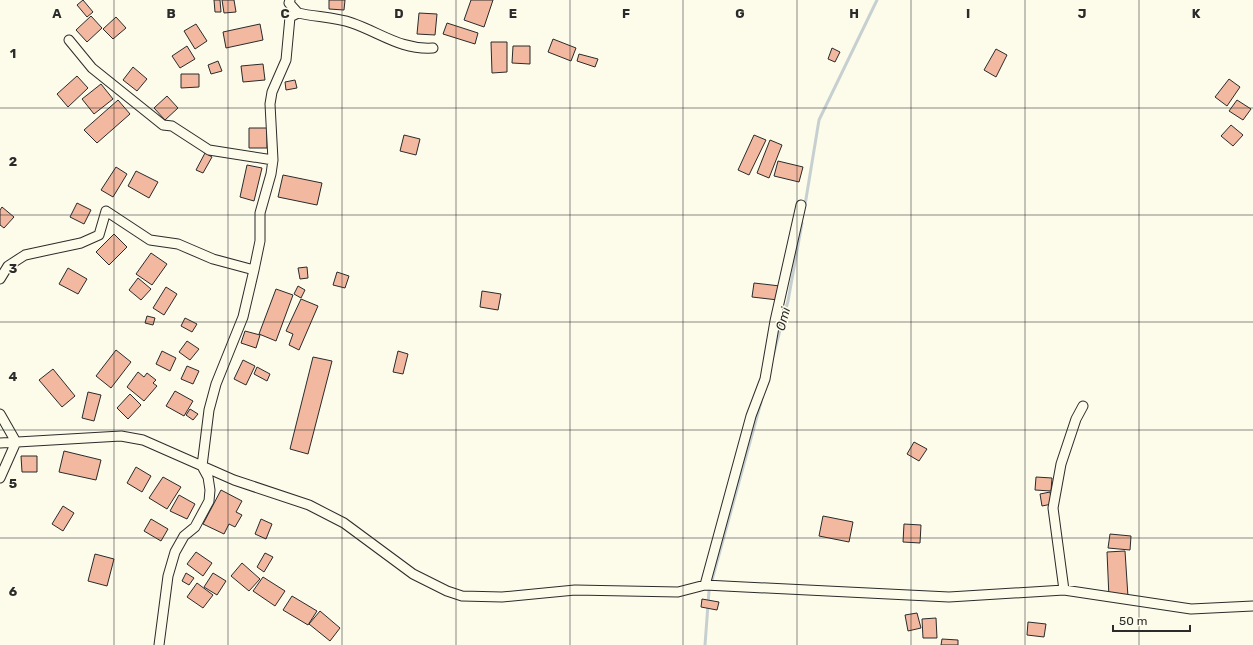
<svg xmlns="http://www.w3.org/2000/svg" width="1253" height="645" viewBox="0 0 1253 645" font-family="Rubik,sans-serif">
<rect width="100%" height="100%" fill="#fdfbea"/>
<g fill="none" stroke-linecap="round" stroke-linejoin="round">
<path stroke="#c7d0d0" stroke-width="3" d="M805,205L819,120L877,0
M773,356L788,301L802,223
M705,645L709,591L761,402"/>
</g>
<path fill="#f2b8a0" stroke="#2b2b2b" d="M83,0L93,12L87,17L77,5Z
M214,0H220L221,12H215Z
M222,0H234L236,12L224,13Z
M329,0H345L344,10L329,9Z
M471,0H493L484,27L464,20Z
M419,13L437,14L435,35L417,34Z
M91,16L102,28L87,42L76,30Z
M116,17L126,28L113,39L103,29Z
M447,23L478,33L475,44L443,34Z
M196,24L207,41L195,49L184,31Z
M260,24L263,40L226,48L223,32Z
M553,39L576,48L571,61L548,52Z
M491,42H507V72L492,73Z
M187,46L195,59L180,68L172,56Z
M513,46H530V64L512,63Z
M832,48L840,52L835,62L828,59Z
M996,49L1007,55L996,77L984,70Z
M579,54L598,59L595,67L577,61Z
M218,61L222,71L211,74L208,65Z
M263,64L265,80L243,82L241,66Z
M133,67L147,79L137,91L123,80Z
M181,74H199V87L181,88Z
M77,76L88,88L68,107L57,94Z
M1229,79L1240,87L1227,106L1215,97Z
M295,80L297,88L286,90L285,82Z
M101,84L113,99L94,114L82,99Z
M167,96L178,108L165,120L154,108Z
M118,100L130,114L97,143L84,130Z
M1237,100L1251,109L1243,120L1229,111Z
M1231,125L1243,135L1233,146L1221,136Z
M249,128H267V148H249Z
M404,135L420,139L416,155L400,151Z
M754,135L766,140L749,175L738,170Z
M770,140L782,145L769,178L757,173Z
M205,153L212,157L203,173L196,170Z
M778,161L803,167L799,182L774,176Z
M247,165L262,168L254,201L240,197Z
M116,167L127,174L113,197L101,190Z
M136,171L158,182L149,198L128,186Z
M283,175L322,183L317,205L278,197Z
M77,203L91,210L84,224L70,217Z
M2,207L14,217L4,228L0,225V210Z
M114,234L127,247L109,265L96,252Z
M151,253L167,264L152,285L136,274Z
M307,267L308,278L300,279L298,268Z
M68,268L87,279L78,294L59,284Z
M337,272L349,276L345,288L333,285Z
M138,278L151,289L141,300L129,290Z
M754,283L780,286L778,300L752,297Z
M298,286L305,290L301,298L294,294Z
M166,287L177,294L164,315L153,308Z
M276,289L293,295L276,341L259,334Z
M482,291L501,294L498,310L480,307Z
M301,299L318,306L299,350L289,345L293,334L286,331Z
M147,316L155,318L153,325L145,323Z
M185,318L197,324L192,332L181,326Z
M245,331L260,335L256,348L241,343Z
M187,341L199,349L190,360L179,352Z
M116,350L131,362L111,388L96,376Z
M162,351L176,358L170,371L156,364Z
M398,351L408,354L403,374L393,372Z
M313,357L332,361L308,454L290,449Z
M243,360L255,366L246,385L234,379Z
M187,366L199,371L193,384L181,379Z
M257,367L270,374L267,381L254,374Z
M53,369L75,396L62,407L39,380Z
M138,372L144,377L147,373L156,380L153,383L157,386L144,401L127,387Z
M175,391L193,401L184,416L166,406Z
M88,392L101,395L94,421L82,418Z
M130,394L141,405L128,419L117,408Z
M190,409L198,414L193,420L186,415Z
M914,442L927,449L919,461L907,454Z
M64,451L101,460L96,480L59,472Z
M21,456H37V472H22Z
M136,467L151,476L142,492L127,483Z
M163,477L181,487L167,509L149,498Z
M1036,477L1052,478L1051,491L1035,490Z
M221,490L242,501L236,512L242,515L235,527L229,524L224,534L203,524Z
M1050,492L1052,504L1042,506L1040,494Z
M179,495L195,504L187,519L170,511Z
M63,506L74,513L63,531L52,524Z
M823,516L853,522L849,542L819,536Z
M151,519L168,529L161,541L144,531Z
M261,519L272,524L266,539L255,534Z
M904,524L921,525L920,543L903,542Z
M1110,534L1131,536L1130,550L1108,548Z
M1125,551L1128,597L1109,598L1107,552Z
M196,552L212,563L203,576L187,564Z
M265,553L273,557L264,572L257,567Z
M95,554L114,559L107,586L88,581Z
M242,563L260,579L249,591L231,576Z
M186,573L194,578L189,585L182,581Z
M213,573L226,581L217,595L204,587Z
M263,577L285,591L275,606L253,591Z
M197,583L213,595L203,608L187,597Z
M292,596L317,611L308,625L283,610Z
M702,599L719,602L717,610L701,607Z
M320,611L340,628L330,641L309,624Z
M917,613L921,628L908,631L905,615Z
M936,618L937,638H923L922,619Z
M1028,622L1046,624L1044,637L1027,635Z
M942,639L958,640V645H941Z"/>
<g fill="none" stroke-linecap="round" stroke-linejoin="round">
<g stroke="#2b2b2b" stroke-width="11">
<path id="street" d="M290,0L289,3L298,13
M69,40L92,68L163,125L172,126L209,150L273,160
M0,279L8,266L25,255L81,243L99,235L106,211L150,240L178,244L213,259L254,270
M0,414L16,442L0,478
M0,443L121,436L143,440L234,480L309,505L344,523L413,574L447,591L462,596L502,597L575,590L678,592L705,585L949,597L1064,590L1191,609L1253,606
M705,585L751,416L765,379L775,321L801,205
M1064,590L1053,508L1061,464L1076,419L1083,406
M159,645L168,576L175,552L184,536L195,527L209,501L210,490L208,477L202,466L209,410L216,384L243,317L254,270L260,241V213L271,174L273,160L270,104L272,92L286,60L290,17L298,13C315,17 335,17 352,23C381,33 401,50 433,48"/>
</g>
<use href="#street" stroke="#fdfbea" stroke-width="9"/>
</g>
<path fill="none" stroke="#2b2b2b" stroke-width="1" stroke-opacity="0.55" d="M114,0V645M228,0V645M342,0V645M456,0V645M570,0V645M683,0V645M797,0V645M911,0V645M1025,0V645M1139,0V645M0,108H1253M0,215H1253M0,322H1253M0,430H1253M0,538H1253"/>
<g text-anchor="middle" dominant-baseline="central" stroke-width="3" stroke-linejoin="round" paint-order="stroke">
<g font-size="13" font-style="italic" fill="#2b2b2b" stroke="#fdfbea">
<text transform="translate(783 319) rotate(-75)">Omi</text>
</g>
</g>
<g font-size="13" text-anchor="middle" font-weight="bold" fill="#2b2b2b" stroke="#fdfbea" stroke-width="3" stroke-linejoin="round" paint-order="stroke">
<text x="57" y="18">A</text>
<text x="171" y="18">B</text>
<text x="285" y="18">C</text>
<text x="399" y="18">D</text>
<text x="513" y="18">E</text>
<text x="626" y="18">F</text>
<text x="740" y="18">G</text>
<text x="854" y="18">H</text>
<text x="968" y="18">I</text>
<text x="1082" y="18">J</text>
<text x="1196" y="18">K</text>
<text x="13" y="58">1</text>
<text x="13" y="166">2</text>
<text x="13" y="273">3</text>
<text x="13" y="381">4</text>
<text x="13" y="488">5</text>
<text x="13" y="596">6</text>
</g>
<path d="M1113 625v6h77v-6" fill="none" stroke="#2b2b2b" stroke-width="2"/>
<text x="1119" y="625" font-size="12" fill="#2b2b2b" stroke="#fdfbea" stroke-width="3" paint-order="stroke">50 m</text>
</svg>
